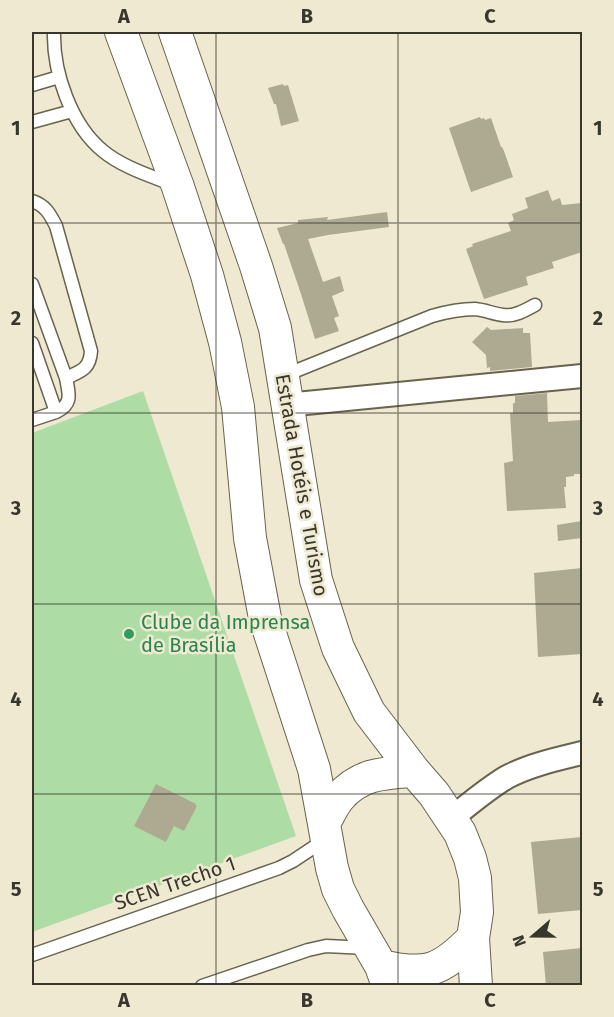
<svg xmlns="http://www.w3.org/2000/svg" width="614" height="1017" viewBox="0 0 614 1017" font-family="'Fira Sans',sans-serif">
<rect width="100%" height="100%" fill="#eee9d0"/>
<path fill="#addda4" d="M143,391L296,836L32,932V433Z"/>
<path fill="#aeaa92" d="M283,84L284,86L288,85L299,121L281,126L276,104H274L268,88Z
M480,117L481,119L484,118L485,120L491,118L501,147H502L504,151L513,177L471,192L449,128Z
M548,190L552,201L560,198L562,205L582,203V252L552,262L554,268L526,277L528,285L484,299L466,249L473,246L472,244L511,231L508,223L514,220L512,214L528,208L525,198Z
M387,212L389,227L328,235L308,239L323,282L340,276L344,291L332,296L339,316L334,318L339,331L315,339L301,294L284,244H283L277,228L298,223V220L328,217L327,220Z
M487,327L491,330L523,328V333H530L532,367L490,371V367L487,368L486,355L472,342Z
M547,393L548,422L582,420V474H574V476L566,477V487H564L566,508L507,511L504,463L513,461L510,413H513V403H515V396Z
M582,521V538L558,541L557,525Z
M582,568V654L538,657L534,573Z
M156,784L196,804L195,805L197,806L184,831L174,826L166,842L134,826Z
M582,837V910L538,914L531,842Z
M582,948V986H546L543,952Z"/>
<g fill="none" stroke-linecap="round" stroke-linejoin="round">
<g stroke="#67634d" stroke-width="15">
<path id="lane" d="M54,32C53,72 71,125 103,151C122,167 151,176 174,185
M32,85L59,77
M32,122L72,111
M32,201C45,205 50,214 56,226L91,351C90,369 81,371 66,378C69,394 73,404 56,412L32,343
M32,284L66,378
M283,376L432,316C446,312 461,309 475,309C485,310 494,314 503,315C514,317 526,310 535,305
M32,420L56,412
M32,955L279,868L293,861L326,839
M202,986L308,950L326,946L367,948"/>
</g>
<g stroke="#67634d" stroke-width="26">
<path id="street" d="M286,405L582,376
M451,819C469,804 487,789 507,777C530,765 557,759 582,753"/>
</g>
<g stroke="#67634d" stroke-width="34">
<path id="secondary" d="M121,32L178,187L207,275L225,342L238,407L250,538L265,618L314,769L332,868L338,889L348,909L381,966L388,986
M175,32L256,266L275,328L316,580L338,648L369,712L414,771L434,794L460,833L470,858L475,878L476,896L477,912L473,938L476,986
M324,823C329,815 333,805 339,798C360,773 385,773 414,771
M381,966C426,976 440,972 473,938"/>
</g>
<use href="#lane" stroke="#fff" stroke-width="12"/>
<use href="#street" stroke="#fff" stroke-width="22"/>
<use href="#secondary" stroke="#fff" stroke-width="32"/>
</g>
<path fill="none" stroke="#38362d" stroke-width="1.5" stroke-opacity="0.55" d="M216,32V986M398,32V986M32,223H582M32,413H582M32,604H582M32,794H582"/>
<circle fill="#2e9e5b" stroke="#eee9d0" stroke-width="2" cx="129" cy="634" r="6"/>
<g text-anchor="middle" dominant-baseline="central" stroke-width="5" stroke-linejoin="round" paint-order="stroke">
<g font-size="20" fill="#38362d" stroke="#eee9d0">
<text transform="translate(302 485) rotate(80)">Estrada Hotéis e Turismo</text>
<text transform="translate(175 883) rotate(-19)">SCEN Trecho 1</text>
</g>
<g font-size="20" fill="#27864d" stroke="#eee9d0" text-anchor="start">
<text x="141" y="622">Clube da Imprensa<tspan x="141" dy="23">de Brasília</tspan></text>
</g>
</g>
<rect width="614" height="1017" fill="none" stroke="#eee9d0" stroke-width="66"/>
<g transform="translate(533 936) rotate(250)" stroke="#eee9d0" stroke-width="4.5" paint-order="stroke">
<path d="M0-4.5L10 22L0 15L-10 22Z" fill="#38362d"/>
<text y="-9" font-size="16" font-weight="bold" text-anchor="middle" fill="#38362d">N</text>
</g>
<rect x="33" y="33" width="548" height="951" fill="none" stroke="#38362d" stroke-width="2"/>
<g font-size="20" text-anchor="middle" font-weight="bold" fill="#38362d">
<text x="124" y="23">A</text>
<text x="307" y="23">B</text>
<text x="490" y="23">C</text>
<text x="16" y="135">1</text>
<text x="598" y="135">1</text>
<text x="16" y="325">2</text>
<text x="598" y="325">2</text>
<text x="16" y="515">3</text>
<text x="598" y="515">3</text>
<text x="16" y="706">4</text>
<text x="598" y="706">4</text>
<text x="16" y="896">5</text>
<text x="598" y="896">5</text>
<text x="124" y="1007">A</text>
<text x="307" y="1007">B</text>
<text x="490" y="1007">C</text>
</g>
</svg>
